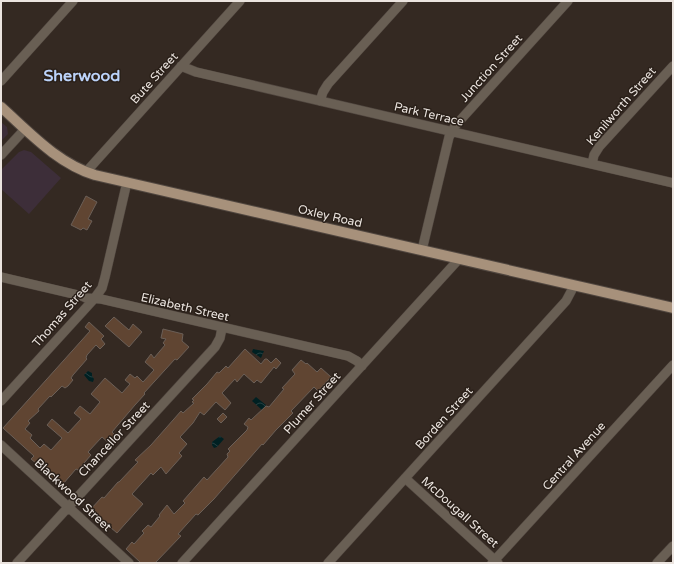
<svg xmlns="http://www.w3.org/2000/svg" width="674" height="564" viewBox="0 0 674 564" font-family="'Varela Round',sans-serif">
<defs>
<pattern id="water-waves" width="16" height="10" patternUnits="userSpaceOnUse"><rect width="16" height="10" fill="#002022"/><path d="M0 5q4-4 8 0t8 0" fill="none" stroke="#254042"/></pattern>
</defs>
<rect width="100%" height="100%" fill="#342922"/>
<path fill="#3d2e39" d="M1,122L7,127L8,134L1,141Z
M24,150L31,152L61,178L29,214L1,189V170L19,152Z"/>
<path fill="url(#water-waves)" d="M253,349L264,351L261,358L252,352Z
M88,371L92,373V376L94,379L93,382L89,381L84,375Z
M256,397L266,405L262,410L252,401Z
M220,436L224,439L217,447L214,448L212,445V442Z"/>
<path fill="#604532" stroke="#6b5f57" d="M86,196L97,202L88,219L92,221L87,230L83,228L81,230L71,225Z
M114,317L129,330L133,324L142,332L129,347L105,326Z
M89,322L104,336L101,339L105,344L100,349L96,345L87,355L86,358L87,359L73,375L71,378L73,380L68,386L65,388L62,386L51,397L50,396L38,409L39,411L28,421L30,423L25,429L32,435L30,438L40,448L44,444L51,450L62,438L47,425L52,419L68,433L81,419L74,413L80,406L90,414L100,402L91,394L105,378L122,393L130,384L125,380L130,374L135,378L137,376L143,382L154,370L145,362L151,354L154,358L165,345L163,343L166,339L161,338L163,329L183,334L182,341L189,347L177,360L175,359L144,393L145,394L135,405L112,432L115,435L109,443L102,437L88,452L91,455L78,470L76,469L63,484L58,479L56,482L48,475L49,474L31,459L34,456L3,428L90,331L85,327Z
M245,349L261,364L265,359H267L271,363L276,358L281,363L276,369L274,367L261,383L257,380L254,383L244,374L237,382L235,379L222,393L231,403L225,410L216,402L204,415L200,412L193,423L180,437L187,444L179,453L182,456L166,474L161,467L153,475L151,473L132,494L143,504L117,533L90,510L102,497L104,498L118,482H119L138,462L135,460L151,445L181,411L183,413L194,403L192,402L194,400L192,399L207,384L217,372L219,373L226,366L228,368Z
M301,360L306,364L307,363L317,372L321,368L331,377L318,391L314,387L291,411L293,413L276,430L263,445L262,444L214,499L198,515L196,514L178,534L181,536L155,563H141L126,549L132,542L134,544L144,533L142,531L148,525L151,527L160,516L159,515L167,505L174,514L185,503L183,501L204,477L207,480L228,457L227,454L230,451L228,449L247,430L248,427L244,424L249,418L251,420L266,406L269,407L284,389L282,388L295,374L292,370Z
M223,413L227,417L221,423L217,419Z"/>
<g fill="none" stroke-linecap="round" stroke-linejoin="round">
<g stroke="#514740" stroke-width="10">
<path id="minor" d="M181,66L196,72L673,183
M1,81L73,1
M320,101L323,92L328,84L403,1
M1,155L25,129
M592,164L594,155L599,147L673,66
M86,172L240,1
M422,250L449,137L455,126L568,1
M1,277L82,296L86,298L101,299L348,356L357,361L362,366
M1,401L94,299L102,288L105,277L127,182
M1,445L129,563
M405,478L498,563
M17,563L215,347L220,338L222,328
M182,563L459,259
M328,563L566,301L574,286
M492,563L673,365
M657,563L673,546"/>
</g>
<g stroke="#514740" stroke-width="12">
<path id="primary" d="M1,107C30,133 57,163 95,175L673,308"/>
</g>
<use href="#minor" stroke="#695f54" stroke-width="9"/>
<use href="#primary" stroke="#a7917b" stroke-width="10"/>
</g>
<g text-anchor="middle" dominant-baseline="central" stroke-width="3" stroke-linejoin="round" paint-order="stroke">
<g font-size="12" fill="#ebe4df" stroke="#2a2019">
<text transform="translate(491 68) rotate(-48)">Junction Street</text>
<text transform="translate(154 78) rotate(-48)">Bute Street</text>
<text transform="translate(621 106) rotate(-49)">Kenilworth Street</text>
<text transform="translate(429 114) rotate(13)">Park Terrace</text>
<text transform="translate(330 216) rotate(13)">Oxley Road</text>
<text transform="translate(185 307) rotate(13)">Elizabeth Street</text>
<text transform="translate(62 314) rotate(-49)">Thomas Street</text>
<text transform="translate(312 403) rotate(-48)">Plumer Street</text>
<text transform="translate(444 418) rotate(-48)">Borden Street</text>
<text transform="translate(114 439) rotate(-47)">Chancellor Street</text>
<text transform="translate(574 456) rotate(-48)">Central Avenue</text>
<text transform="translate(73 495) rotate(43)">Blackwood Street</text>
<text transform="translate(460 512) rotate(42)">McDougall Street</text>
</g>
<g font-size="16" font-weight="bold" fill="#bbd2f9" stroke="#2a2019">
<text x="82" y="76">Sherwood</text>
</g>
</g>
<rect width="674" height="564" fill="none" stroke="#ebe4df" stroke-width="4"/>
</svg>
